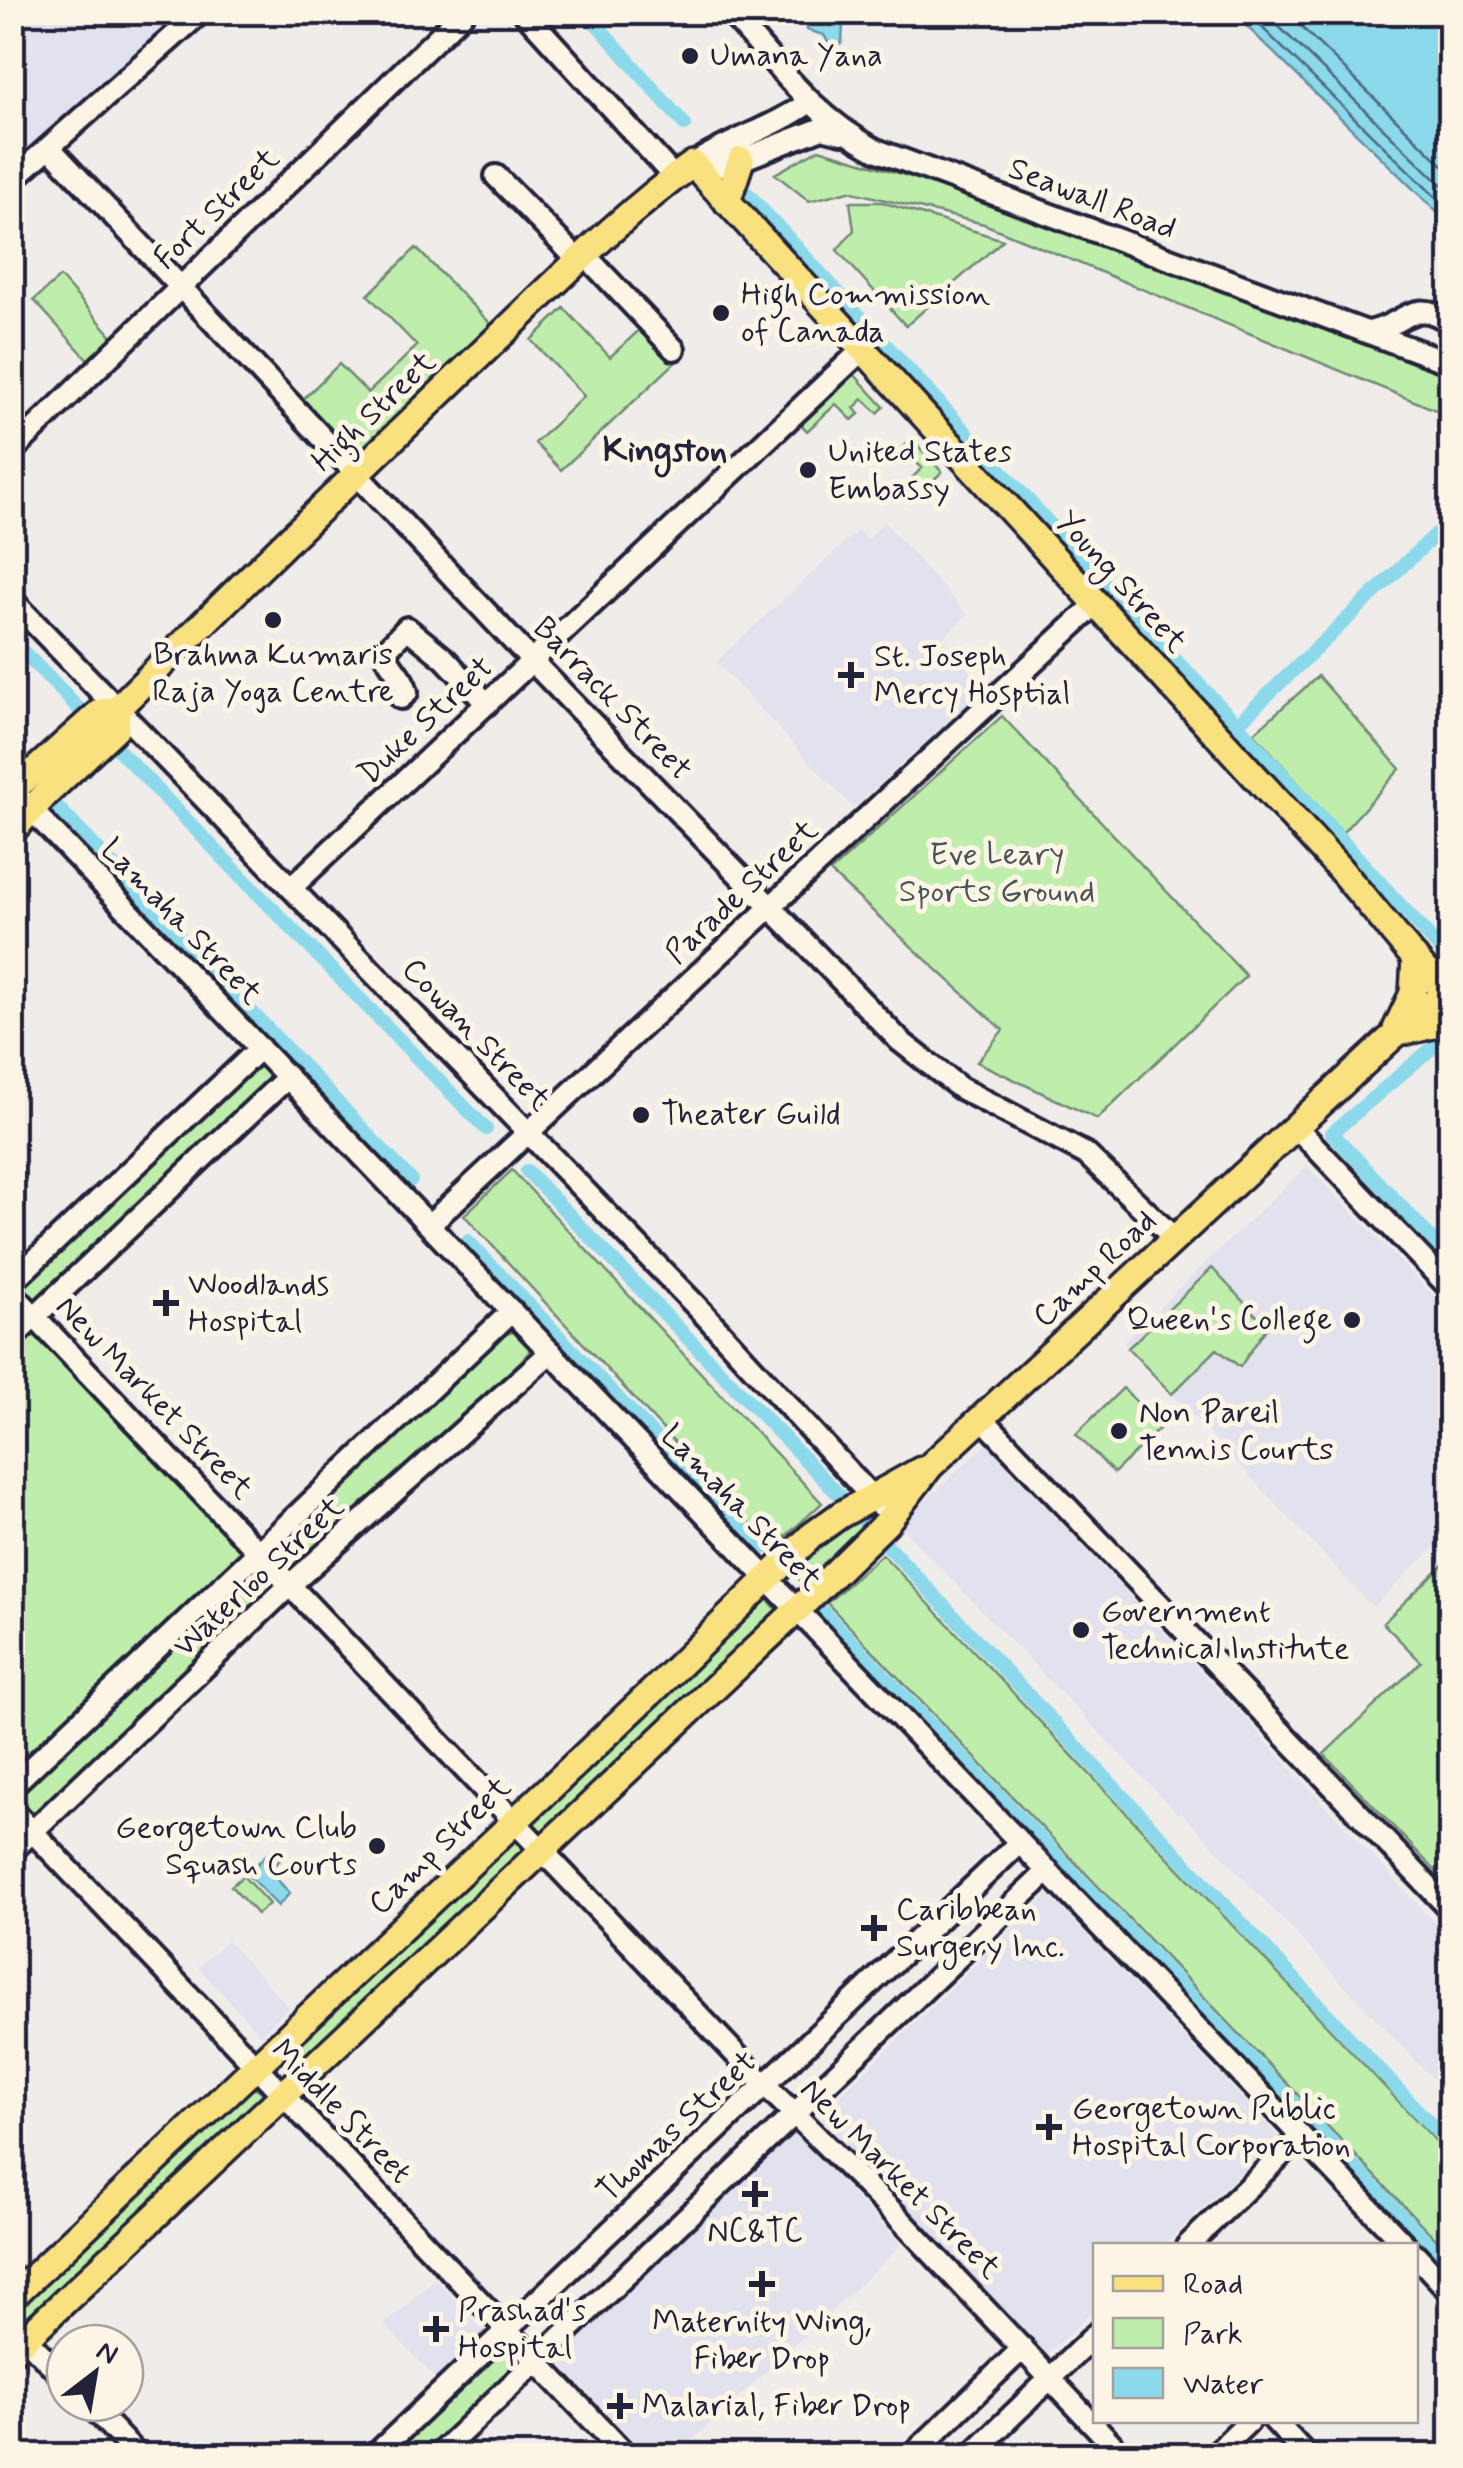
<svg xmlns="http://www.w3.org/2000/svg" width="1463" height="2468" viewBox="0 0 1463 2468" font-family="Mynerve,sans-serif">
<rect width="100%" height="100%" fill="#f0ece9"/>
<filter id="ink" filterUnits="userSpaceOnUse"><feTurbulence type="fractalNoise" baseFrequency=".01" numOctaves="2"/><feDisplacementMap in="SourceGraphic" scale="20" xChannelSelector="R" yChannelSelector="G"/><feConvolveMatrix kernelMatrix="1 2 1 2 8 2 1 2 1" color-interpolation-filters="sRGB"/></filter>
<g filter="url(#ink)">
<path fill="#e2e1ee" d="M13,13H193L13,168Z
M884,522L967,615L942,639L985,688L853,808L716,662L858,530L867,540Z
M1307,1166L1450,1313V1533L1373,1607L1123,1342Z
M986,1444L1261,1735L1233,1762L1261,1737L1450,1939V2097L1181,1812L1178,1814L899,1525Z
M1048,1894L1279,2137L1163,2245L1096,2246L1095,2309L1045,2356L819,2116Z
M227,1941L289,2007L260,2034L198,1967Z
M792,2132L902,2245L676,2455H647L554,2356Z
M435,2279L487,2334L437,2380L385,2325Z"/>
<path fill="#bfeeac" stroke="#708874" stroke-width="2.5" d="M819,149L1037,215L1450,375V416L984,224L849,191L809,201L775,174Z
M850,202H882L1003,240L906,326L837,250L854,230Z
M416,248L491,324L356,456L301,401L339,364L368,393L417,346L368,295Z
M60,277L114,338L91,363L34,300Z
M564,308L610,357L646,324L679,359L561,470L535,443L584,396L531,340Z
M854,374L884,407L878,413L863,399L854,408L859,414L852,420L836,404L807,431L801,424Z
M907,443L913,450L918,446L942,472L924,489L913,477L922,468L909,455L901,462L894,455Z
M1318,676L1400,769L1342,833L1254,733Z
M1002,716L1246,976L1097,1119L977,1062L1003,1030L830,872Z
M257,1061L274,1079L36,1305L20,1288Z
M512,1170L822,1503L773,1548L464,1215Z
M1212,1268L1267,1327L1240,1367L1217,1349L1172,1394L1128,1348Z
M31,1330L243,1551L13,1770L12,1348Z
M519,1330L530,1339L529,1352L520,1362L294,1575L274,1559L277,1548L503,1335Z
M1123,1388L1161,1427L1114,1473L1076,1434Z
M899,1487L807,1588L788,1568Z
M882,1554L1450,2156V2254L827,1603Z
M1450,1558V1886L1324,1754L1421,1662L1383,1623Z
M262,1570L273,1579L272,1592L37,1815L23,1809L17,1799L20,1788L246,1575Z
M761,1593L782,1615L544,1838L527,1819Z
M511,1830L532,1853L295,2076L277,2056Z
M243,1876L269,1904L257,1914L231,1886Z
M247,2089H258L265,2095L30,2324L20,2321L17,2310L19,2303Z
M503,2346H511L521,2357V2364L428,2455L388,2456Z"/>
<path fill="#8cd9eb" stroke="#6290a5" stroke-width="2.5" d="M1233,13H1450V226L1437,212Z
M820,15L831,16L843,24L842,43L830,46L824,35L807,30V18Z
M272,1849L281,1859L269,1871L290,1893L278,1906L247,1874Z"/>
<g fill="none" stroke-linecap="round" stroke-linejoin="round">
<path stroke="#4c6b81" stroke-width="2.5" d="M1246,12L1450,211
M1264,12L1450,193
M1286,12L1450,172"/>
<path stroke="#8cd9eb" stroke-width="14" d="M586,12L685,125
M747,193L1146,629L1237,724L1436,534
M12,640L486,1129
M1237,724L1450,960
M12,759L411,1180
M1450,1047L1439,1042L1332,1133L1450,1258
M527,1171L887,1545L1450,2145
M468,1241L762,1549
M823,1612L1450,2266"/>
<g stroke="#22223b" stroke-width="28">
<path id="minor" d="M524,12L674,177
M730,12C778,65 812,116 876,150L1450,363
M49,147L532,661L900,1041L960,1088L1086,1154L1175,1239
M693,164C730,140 773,128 808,103
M700,172L741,160L822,128L842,133
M496,176L580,262
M12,180L201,12
M586,256L674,349
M1368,332C1404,326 1414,295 1450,323
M12,451L464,12
M12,600L702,1312L879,1505
M401,698L407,692C404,677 390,667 384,652L407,628L445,659L487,704
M21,799L1406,2246
M292,887L862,350
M1297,1128L1450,1288
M430,1224L1096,604
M12,1282L260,1048
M12,1293L765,2085L899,2218L1123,2456
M12,1338L288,1077
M981,1417L1450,1909
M12,1786L512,1311
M12,1810L627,2456
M12,1851L290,1585L551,1352
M1187,2246L1301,2136
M1416,2255L1450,2292
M12,2324L65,2379
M88,2403L138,2456
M1274,2420L1307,2456
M374,2456L1020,1842
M437,2456L1048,1871
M911,2456L1023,2348
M970,2456L1096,2334
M1213,2456L1250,2420"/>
</g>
<g stroke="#22223b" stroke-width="32">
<path id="major" d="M727,202L741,160
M117,709C238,588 360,470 483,352C551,288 617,218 693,164L1339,868L1450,1000
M12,791L100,712L117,709
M12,831L45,795L116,728L117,709
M1396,1029L1413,993L1415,958
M1408,1031L1450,1021
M12,2297L660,1684L811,1536L840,1515L921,1470
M12,2351L797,1610L886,1523L930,1466L1390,1039L1450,989"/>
</g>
<use href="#minor" stroke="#fcf5e5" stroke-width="20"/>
<use href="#major" stroke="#fae180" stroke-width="25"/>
</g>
</g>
<g fill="#22223b" stroke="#fcf5e5" stroke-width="4">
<circle cx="690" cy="56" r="10"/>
<circle cx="721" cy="313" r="10"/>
<circle cx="808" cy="470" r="10"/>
<circle cx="273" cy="620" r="10"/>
<path d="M846 660h10v10h10v10h-10v10h-10v-10h-10v-10h10z"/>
<circle cx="641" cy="1115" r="10"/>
<path d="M161 1288h10v10h10v10h-10v10h-10v-10h-10v-10h10z"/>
<circle cx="1352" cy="1320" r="10"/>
<circle cx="1119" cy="1431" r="10"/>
<circle cx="1081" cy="1630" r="10"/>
<circle cx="377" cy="1846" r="10"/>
<path d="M869 1913h10v10h10v10h-10v10h-10v-10h-10v-10h10z"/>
<path d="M1044 2112h10v10h10v10h-10v10h-10v-10h-10v-10h10z"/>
<path d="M750 2179h10v10h10v10h-10v10h-10v-10h-10v-10h10z"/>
<path d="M757 2269h10v10h10v10h-10v10h-10v-10h-10v-10h10z"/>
<path d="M431 2314h10v10h10v10h-10v10h-10v-10h-10v-10h10z"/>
<path d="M615 2391h10v10h10v10h-10v10h-10v-10h-10v-10h10z"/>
</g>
<g text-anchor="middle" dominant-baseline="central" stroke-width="10" stroke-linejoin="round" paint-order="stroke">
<g font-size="32" fill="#22223b" stroke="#fcf5e5" text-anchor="start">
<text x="710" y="56">Umana Yana</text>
<text x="741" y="295">High Commission<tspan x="741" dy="37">of Canada</tspan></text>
<text x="828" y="452">United States<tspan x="828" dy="37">Embassy</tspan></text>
<text x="273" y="655" text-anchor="middle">Brahma Kumaris<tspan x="273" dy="37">Raja Yoga Centre</tspan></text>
<text x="874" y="657">St. Joseph<tspan x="874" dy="37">Mercy Hosptial</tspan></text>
<text x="661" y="1115">Theater Guild</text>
<text x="188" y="1285">Woodlands<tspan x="188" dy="37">Hospital</tspan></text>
<text x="1332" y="1320" text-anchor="end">Queen's College</text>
<text x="1139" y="1413">Non Pareil<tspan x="1139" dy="37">Tennis Courts</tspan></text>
<text x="1101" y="1612">Government<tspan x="1101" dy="37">Technical Institute</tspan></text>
<text x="357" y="1828" text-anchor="end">Georgetown Club<tspan x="357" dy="37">Squash Courts</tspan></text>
<text x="896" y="1910">Caribbean<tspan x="896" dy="37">Surgery Inc.</tspan></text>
<text x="1072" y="2109">Georgetown Public<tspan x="1072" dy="37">Hospital Corporation</tspan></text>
<text x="755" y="2232" text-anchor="middle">NC&amp;TC</text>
<text x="458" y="2311">Prashad's<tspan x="458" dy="37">Hospital</tspan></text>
<text x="762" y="2322" text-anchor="middle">Maternity Wing,<tspan x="762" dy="37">Fiber Drop</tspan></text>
<text x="642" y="2406">Malarial, Fiber Drop</text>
</g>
<g font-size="32" fill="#22223b" stroke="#fcf5e5">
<text transform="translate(1092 199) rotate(21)">Seawall Road</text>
<text transform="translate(217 209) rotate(-44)">Fort Street</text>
<text transform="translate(374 412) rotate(-44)">High Street</text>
<text transform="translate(1121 582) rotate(48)">Young Street</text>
<text transform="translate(612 699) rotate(46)">Barrack Street</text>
<text transform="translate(426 721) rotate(-43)">Duke Street</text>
<text transform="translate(742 892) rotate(-43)">Parade Street</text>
<text transform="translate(181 922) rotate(46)">Lamaha Street</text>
<text transform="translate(476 1035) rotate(46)">Cowan Street</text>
<text transform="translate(1095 1269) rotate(-43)">Camp Road</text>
<text transform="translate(154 1398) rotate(46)">New Market Street</text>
<text transform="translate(741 1508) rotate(46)">Lamaha Street</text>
<text transform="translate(259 1577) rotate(-43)">Waterloo Street</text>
<text transform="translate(440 1846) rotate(-44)">Camp Street</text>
<text transform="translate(341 2112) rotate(46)">Middle Street</text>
<text transform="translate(677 2127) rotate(-43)">Thomas Street</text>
<text transform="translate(900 2179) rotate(45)">New Market Street</text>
</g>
<g font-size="32" fill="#495557" stroke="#fcf5e5">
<text x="997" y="855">Eve Leary<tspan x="997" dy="37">Sports Ground</tspan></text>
</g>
<g font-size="35" font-weight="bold" fill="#22223b" stroke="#fcf5e5">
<text x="665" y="451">Kingston</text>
</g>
</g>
<rect width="1463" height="2468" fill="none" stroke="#fcf5e5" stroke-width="50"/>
<rect x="25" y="25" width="1413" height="2418" fill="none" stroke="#22223b" stroke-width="4" filter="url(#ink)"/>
<rect x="1093" y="2243" width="325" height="180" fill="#fcf5e5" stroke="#a5a1a1" stroke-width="2.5"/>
<rect x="1113" y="2276" width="50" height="15" fill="#fae180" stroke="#a5a1a1" stroke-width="2.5"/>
<text x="1183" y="2293" font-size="30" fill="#22223b">Road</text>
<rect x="1113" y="2318" width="50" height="30" fill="#bfeeac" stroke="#a5a1a1" stroke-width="2.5"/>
<text x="1183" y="2343" font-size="30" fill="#22223b">Park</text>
<rect x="1113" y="2368" width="50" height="30" fill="#8cd9eb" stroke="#a5a1a1" stroke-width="2.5"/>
<text x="1183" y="2393" font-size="30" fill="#22223b">Water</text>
<g transform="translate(95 2373) rotate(31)"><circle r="48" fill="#fcf5e5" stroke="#a5a1a1" stroke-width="2.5"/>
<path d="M0-8L18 38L0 25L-18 38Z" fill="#22223b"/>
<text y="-15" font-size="28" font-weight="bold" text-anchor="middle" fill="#22223b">N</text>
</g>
</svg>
